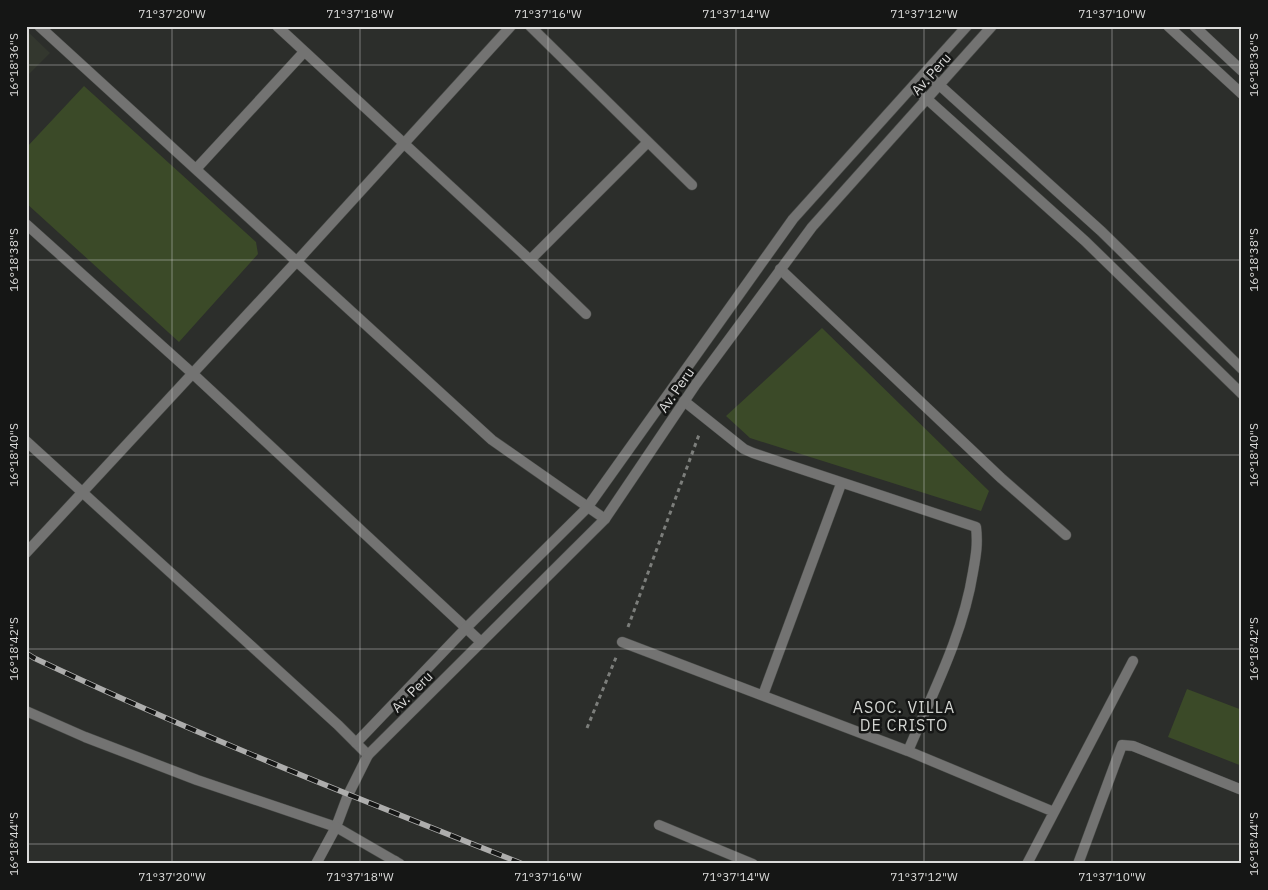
<svg xmlns="http://www.w3.org/2000/svg" width="1268" height="890" viewBox="0 0 1268 890" font-family="'IBM Plex Sans',sans-serif">
<rect width="100%" height="100%" fill="#2c2e2b"/>
<path fill="#33372e" d="M26,30L50,53L26,77Z"/>
<path fill="#3b4a28" d="M84,86L256,242L258,254L179,342L26,203V148Z
M822,328L989,491L981,511L750,438L726,416Z
M1187,689L1242,710V766L1168,737Z"/>
<g fill="none" stroke-linecap="round" stroke-linejoin="round">
<g stroke="#484a47" stroke-width="11">
<path id="minor" d="M39,26L492,440L605,519
M277,26L530,260L586,314
M530,26L692,185
M1168,26L1242,94
M1194,26L1242,71
M913,88L927,99
M196,169L304,52
M26,224L192,373L481,642
M530,260L647,143
M780,269L1001,478L1066,535
M684,401L744,449L753,453L976,527C978,544 976,555 973,572C963,635 933,692 908,751
M26,441L338,725L368,755L348,795L336,827
M26,553L297,261L511,26
M622,642L908,751L1054,812
M763,695L841,484
M26,711L85,737L197,780L336,827L400,864
M659,825L753,864
M1027,864L1133,661
M1078,864L1122,745L1133,746L1242,790"/>
</g>
<g stroke="#484a47" stroke-width="11">
<path id="tertiary" d="M926,73L1101,231L1242,369
M927,99L1085,241L1242,394
M356,743L466,628L587,508L793,219L967,26
M368,755L605,519L696,384L812,227L992,26
M316,864L336,827
M394,864L395,861"/>
</g>
<path stroke="#7c7e7b" stroke-width="3" stroke-dasharray="4 4" stroke-linecap="butt" d="M628,627L700,432
M587,728L617,655"/>
<use href="#minor" stroke="#737372" stroke-width="10"/>
<use href="#tertiary" stroke="#737372" stroke-width="10"/>
<g stroke="#adadac" stroke-width="5.5">
<path id="rail" d="M26,653L34,658C194,734 359,799 523,864"/>
</g>
<use href="#rail" stroke="#151615" stroke-width="4" stroke-dasharray="11" stroke-linecap="butt"/>
</g>
<path fill="none" stroke="#dbdbda" stroke-width="1" stroke-opacity="0.45" d="M172,26V864M360,26V864M548,26V864M736,26V864M924,26V864M1112,26V864M26,65H1242M26,260H1242M26,455H1242M26,649H1242M26,844H1242"/>
<g text-anchor="middle" dominant-baseline="central" stroke-width="5" stroke-linejoin="round" paint-order="stroke">
<g font-size="14" fill="#dbdbda" stroke="#151615">
<text transform="translate(931 74) rotate(-48)">Av. Peru</text>
<text transform="translate(676 390) rotate(-55)">Av. Peru</text>
<text transform="translate(412 692) rotate(-45)">Av. Peru</text>
</g>
<g font-size="16" letter-spacing="1" fill="#d3d5d1" stroke="#151615">
<text x="904" y="707">ASOC. VILLA<tspan x="904" dy="18">DE CRISTO</tspan></text>
</g>
</g>
<rect width="1268" height="890" fill="none" stroke="#151615" stroke-width="55"/>
<rect x="28" y="28" width="1212" height="834" fill="none" stroke="#dbdbda" stroke-width="2"/>
<g font-size="12" text-anchor="middle" fill="#dbdbda">
<text x="172" y="18">71°37'20"W</text>
<text x="360" y="18">71°37'18"W</text>
<text x="548" y="18">71°37'16"W</text>
<text x="736" y="18">71°37'14"W</text>
<text x="924" y="18">71°37'12"W</text>
<text x="1112" y="18">71°37'10"W</text>
<text transform="translate(14 65) rotate(-90)" y="4">16°18'36"S</text>
<text transform="translate(1254 65) rotate(-90)" y="4">16°18'36"S</text>
<text transform="translate(14 260) rotate(-90)" y="4">16°18'38"S</text>
<text transform="translate(1254 260) rotate(-90)" y="4">16°18'38"S</text>
<text transform="translate(14 455) rotate(-90)" y="4">16°18'40"S</text>
<text transform="translate(1254 455) rotate(-90)" y="4">16°18'40"S</text>
<text transform="translate(14 649) rotate(-90)" y="4">16°18'42"S</text>
<text transform="translate(1254 649) rotate(-90)" y="4">16°18'42"S</text>
<text transform="translate(14 844) rotate(-90)" y="4">16°18'44"S</text>
<text transform="translate(1254 844) rotate(-90)" y="4">16°18'44"S</text>
<text x="172" y="881">71°37'20"W</text>
<text x="360" y="881">71°37'18"W</text>
<text x="548" y="881">71°37'16"W</text>
<text x="736" y="881">71°37'14"W</text>
<text x="924" y="881">71°37'12"W</text>
<text x="1112" y="881">71°37'10"W</text>
</g>
</svg>
